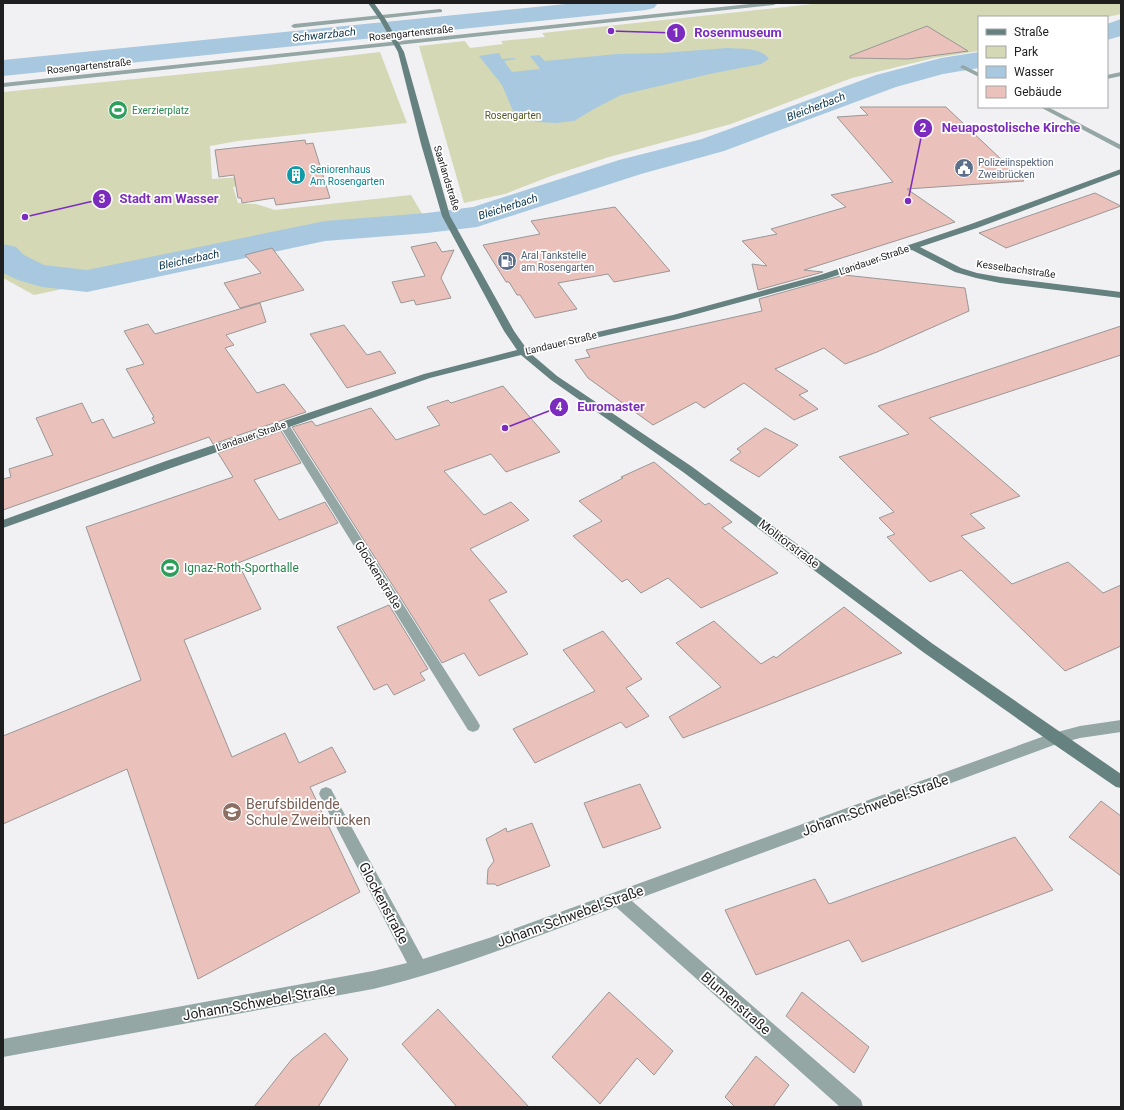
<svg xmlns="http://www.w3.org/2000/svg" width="1124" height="1110" viewBox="0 0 1124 1110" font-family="Roboto,sans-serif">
<rect width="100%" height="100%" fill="#f1f1f4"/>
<path fill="#d4d8b5" d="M822,3H1121V14L1107,17H979V51L934,58L852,78L731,124L609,157L551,176L505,194L464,203L419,46L465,41L470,48L503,44L501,41L545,37L542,33Z
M380,52L407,123L238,141L210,146L212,179L241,177L242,185L233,187L238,203L256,204L275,210L411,195L430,227L350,232L294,240L34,295L3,278V92L226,70Z"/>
<path fill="#a8c8df" d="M727,48C740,49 761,47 769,59L761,64L710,74L621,95L594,109L574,121L556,123L538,122L518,117L513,111L502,85L479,56L499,53L502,59L515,58L516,59L504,61L512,72L540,69L530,56L539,55L545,61L617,54L662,53Z"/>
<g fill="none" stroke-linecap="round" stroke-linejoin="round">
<path fill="#a8c8df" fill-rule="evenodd" d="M576,3H658L654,8L646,10L3,76V60Z
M1121,19V36L1107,40V24Z
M979,52V68L943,74L896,87L724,151L641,174L477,227L427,233L325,241L87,292L42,287L18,280L3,273V244L16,247L24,255L44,265L87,270L325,221L427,213L473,207L619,160L702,139L876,75L941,58Z"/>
</g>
<path fill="#eac1bb" stroke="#9a9796" d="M927,26L968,51L908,59L850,58V56Z
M860,107H946L1024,181L907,189L955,222L804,270L823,272L758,290L752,264L767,266L742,241L777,234L771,229L846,207L831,195L893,182L837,117L868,115Z
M305,140L306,144L313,143L330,198L276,205L274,198L242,203L241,198H238L234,175L219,177L215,150Z
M1095,193L1121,206L1006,248L979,233Z
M615,207L670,271L614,282L608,274L558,283L577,309L535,318L520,295H517L509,282H506L483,245L540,234L531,221Z
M436,242L442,252L454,250L441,278L451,298L416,305L414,300L401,303L392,282L425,276L411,247Z
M272,248L304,290L240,308L224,283L261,273L245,255Z
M844,275L965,288L969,311L877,352L845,364L824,348L775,369L808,391L799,395L818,409L794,420L744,383L704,408L696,402L653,425L588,378L575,360L590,357L586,350L762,311L759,299Z
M260,303L266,322L226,335L234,345L225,348L257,393L284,384L306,412L213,444L209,437L3,510V479L11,477L9,469L53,455L36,418L82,403L92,423L103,419L113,438L155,423L152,418L154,417L126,369L144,364L124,331L148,324L155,334Z
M344,325L367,355L380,351L396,373L347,388L310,334Z
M1121,326V355L929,418L1020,496L970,514L985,528L961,536L1012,584L1068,562L1103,593L1121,585V646L1065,671L961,570L930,582L887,537L895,534L879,518L894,512L839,457L909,434L878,406Z
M503,386L560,452L506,472L491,454L444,471L484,515L511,502L529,520L470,549L507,592L489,600L528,654L479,676L464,653L442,663L292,427L312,421L316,426L371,408L396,440L440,425L427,407L448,400L451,403Z
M765,428L798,445L759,477L730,460L741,452L737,449Z
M281,431L301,463L254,480L279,520L325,502L338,523L238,563L261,609L184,640L232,757L285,733L299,763L332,747L346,772L310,787L360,892L198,979L127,769L3,824V736L141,680L86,527L233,477L218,453Z
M654,462L705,505L709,503L732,522L722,528L778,573L701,608L668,578L641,593L627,579L622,582L573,536L602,521L579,501L623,478L621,477Z
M389,605L428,669L420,673L425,680L394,695L387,684L374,690L337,627Z
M844,607L902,653L683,738L669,717L721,687L676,643L714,621L761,664L774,656L776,658Z
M603,631L642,679L626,688L649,716L626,728L621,722L535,763L513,729L595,691L563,650Z
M640,784L661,828L603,848L584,803Z
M1101,801L1121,816V876L1069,837Z
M532,823L550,866L497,886L495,884H487L488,869L494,861L486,839L506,828L507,832Z
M1015,837L1053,890L862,962L849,940L756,975L725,910L815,879L829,904Z
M609,992L673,1051L654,1075L637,1058L600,1104L552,1057Z
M802,992L869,1047L854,1073L786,1016Z
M438,1009L529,1107H457L402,1044Z
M325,1033L348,1059L318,1107H254L292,1059Z
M756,1056L789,1085L773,1107H735L725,1097Z"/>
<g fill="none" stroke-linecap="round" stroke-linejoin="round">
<path fill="#94a7a5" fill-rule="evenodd" d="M759,3H777L774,5L3,87V83Z
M440,9L442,10V12L294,28L291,26L294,24Z
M963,65L979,73V77L961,68L960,67Z
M1121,72V76L1107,79V75Z
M1040,107H1048L1121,145V150Z
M284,422L289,425L478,722L480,726L478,730L473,732L468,730L279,425Z
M1121,720V732L1080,738L1054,745L632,901L861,1100L863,1107H840L616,907C535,937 456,969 373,989L3,1057V1039L373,971L407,963L319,794L321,789L326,787L331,789L423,959L489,938L1050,734L1080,726Z"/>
<path fill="#668280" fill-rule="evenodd" d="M368,3H374L386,20L404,52L450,216L514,331L526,348L673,315L820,275L971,224L1121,169V174L977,228L920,247L961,268L977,273L1000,277L1121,292V298L1000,283L976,278L955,272L912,250L826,279L678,319L530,353L557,376L691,466L933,644L1121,774V788L1116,787L1049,741L923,652L683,472L551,380L521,355L430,378L174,467L3,528V520L166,461L424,374L517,350L504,331L442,216L421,144L398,52L380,20Z"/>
</g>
<defs>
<g id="stadium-disc" transform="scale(1)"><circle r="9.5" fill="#2e9e5b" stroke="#fff"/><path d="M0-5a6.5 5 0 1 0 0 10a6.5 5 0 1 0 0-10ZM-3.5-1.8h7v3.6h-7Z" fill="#fff"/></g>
<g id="civic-disc" transform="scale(1)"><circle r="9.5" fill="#5c6f8a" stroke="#fff"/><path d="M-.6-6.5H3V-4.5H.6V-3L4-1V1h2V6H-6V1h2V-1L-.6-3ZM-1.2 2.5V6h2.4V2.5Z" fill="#fff"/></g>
<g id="building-disc" transform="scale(1)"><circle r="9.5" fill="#0f9aa8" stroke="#fff"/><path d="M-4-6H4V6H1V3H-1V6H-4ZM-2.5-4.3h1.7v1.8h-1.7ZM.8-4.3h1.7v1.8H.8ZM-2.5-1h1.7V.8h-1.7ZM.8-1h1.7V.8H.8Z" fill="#fff"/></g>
<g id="fuel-disc" transform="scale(1)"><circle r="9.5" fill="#5c6f8a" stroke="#fff"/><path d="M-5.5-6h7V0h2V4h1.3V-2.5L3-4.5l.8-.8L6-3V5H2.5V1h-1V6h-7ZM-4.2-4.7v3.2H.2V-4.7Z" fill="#fff"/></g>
<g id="school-disc" transform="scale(1)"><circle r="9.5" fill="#8d6e63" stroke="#fff"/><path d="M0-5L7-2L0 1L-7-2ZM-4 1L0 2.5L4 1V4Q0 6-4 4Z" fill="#fff"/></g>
</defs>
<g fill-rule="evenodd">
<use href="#stadium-disc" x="118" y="110"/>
<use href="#civic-disc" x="964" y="168"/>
<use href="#building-disc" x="296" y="175"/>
<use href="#fuel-disc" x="507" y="261"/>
<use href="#stadium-disc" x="170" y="568"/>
<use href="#school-disc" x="232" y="812"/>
</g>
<g text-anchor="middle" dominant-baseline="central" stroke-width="3.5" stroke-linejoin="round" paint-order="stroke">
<g font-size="10" fill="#1f1f20" stroke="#fff">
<text transform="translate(411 33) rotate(-6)">Rosengartenstraße</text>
<text transform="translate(89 66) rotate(-6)">Rosengartenstraße</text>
<text transform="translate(447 178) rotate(73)">Saarlandstraße</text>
<text transform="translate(874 260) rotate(-19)">Landauer Straße</text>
<text transform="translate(1016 269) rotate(8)">Kesselbachstraße</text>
<text transform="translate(561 343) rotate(-13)">Landauer Straße</text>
<text transform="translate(251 436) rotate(-19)">Landauer Straße</text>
</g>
<g font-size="10" fill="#27864d" stroke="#fff" text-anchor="start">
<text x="132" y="110">Exerzierplatz</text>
</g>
<g font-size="10" fill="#575b23" stroke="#fff">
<text x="513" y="115">Rosengarten</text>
</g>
<g font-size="10" fill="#4e5e75" stroke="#fff" text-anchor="start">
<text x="978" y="162">Polizeiinspektion<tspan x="978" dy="12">Zweibrücken</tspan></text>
<text x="521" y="255">Aral Tankstelle<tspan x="521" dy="12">am Rosengarten</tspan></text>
</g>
<g font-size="10" fill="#0d838f" stroke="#fff" text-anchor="start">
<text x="310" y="169">Seniorenhaus<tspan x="310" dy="12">Am Rosengarten</tspan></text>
</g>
<g font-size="11" font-style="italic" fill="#08334b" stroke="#fff">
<text transform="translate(324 35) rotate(-6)">Schwarzbach</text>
<text transform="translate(816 107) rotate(-21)">Bleicherbach</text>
<text transform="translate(508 207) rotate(-18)">Bleicherbach</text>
<text transform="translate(189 260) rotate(-12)">Bleicherbach</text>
</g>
<g font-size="12" fill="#1f1f20" stroke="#fff">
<text transform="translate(789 544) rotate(37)">Molitorstraße</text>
<text transform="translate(378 575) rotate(58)">Glockenstraße</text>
</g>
<g font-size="12" fill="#27864d" stroke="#fff" text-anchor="start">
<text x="184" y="568">Ignaz-Roth-Sporthalle</text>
</g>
<g font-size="14" fill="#785e54" stroke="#fff" text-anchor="start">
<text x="246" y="804">Berufsbildende<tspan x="246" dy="16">Schule Zweibrücken</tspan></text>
</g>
<g font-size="14" fill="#1f1f20" stroke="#fff">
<text transform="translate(875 805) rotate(-20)">Johann-Schwebel-Straße</text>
<text transform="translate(384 903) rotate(62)">Glockenstraße</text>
<text transform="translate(570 916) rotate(-20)">Johann-Schwebel-Straße</text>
<text transform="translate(259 1002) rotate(-10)">Johann-Schwebel-Straße</text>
<text transform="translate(736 1003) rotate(41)">Blumenstraße</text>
</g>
</g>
<path fill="none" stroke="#7b2cbf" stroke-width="1.5" d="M611 31L676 33M908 201L923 128M25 217L102 199M505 428L559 407"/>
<g fill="#7b2cbf" stroke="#fff" stroke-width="1.5">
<circle cx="611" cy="31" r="4"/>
<circle cx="908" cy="201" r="4"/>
<circle cx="25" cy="217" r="4"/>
<circle cx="505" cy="428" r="4"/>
<circle cx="676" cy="33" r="10"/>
<circle cx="923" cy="128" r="10"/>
<circle cx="102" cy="199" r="10"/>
<circle cx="559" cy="407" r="10"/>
</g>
<g font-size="12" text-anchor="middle" font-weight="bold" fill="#fff">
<text x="676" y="37">1</text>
<text x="923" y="132">2</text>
<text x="102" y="203">3</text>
<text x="559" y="411">4</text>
</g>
<g font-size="13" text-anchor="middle" font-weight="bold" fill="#7b2cbf" stroke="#fff" stroke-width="3.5" stroke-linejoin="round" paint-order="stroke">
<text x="738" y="37">Rosenmuseum</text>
<text x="1011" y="132">Neuapostolische Kirche</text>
<text x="169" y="203">Stadt am Wasser</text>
<text x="611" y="411">Euromaster</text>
</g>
<rect width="1124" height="1110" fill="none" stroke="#1f1f20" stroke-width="8"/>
<rect x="978" y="16" width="130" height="92" fill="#ffffff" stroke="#a5a5a6"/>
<rect x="986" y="29" width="20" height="6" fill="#668280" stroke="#a5a5a6"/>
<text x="1014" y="36" font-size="12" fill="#1f1f20">Straße</text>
<rect x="986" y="46" width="20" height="12" fill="#d4d8b5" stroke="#a5a5a6"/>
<text x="1014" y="56" font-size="12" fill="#1f1f20">Park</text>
<rect x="986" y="66" width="20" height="12" fill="#a8c8df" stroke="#a5a5a6"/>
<text x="1014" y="76" font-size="12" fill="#1f1f20">Wasser</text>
<rect x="986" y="86" width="20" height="12" fill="#eac1bb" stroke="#a5a5a6"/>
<text x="1014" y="96" font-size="12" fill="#1f1f20">Gebäude</text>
</svg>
